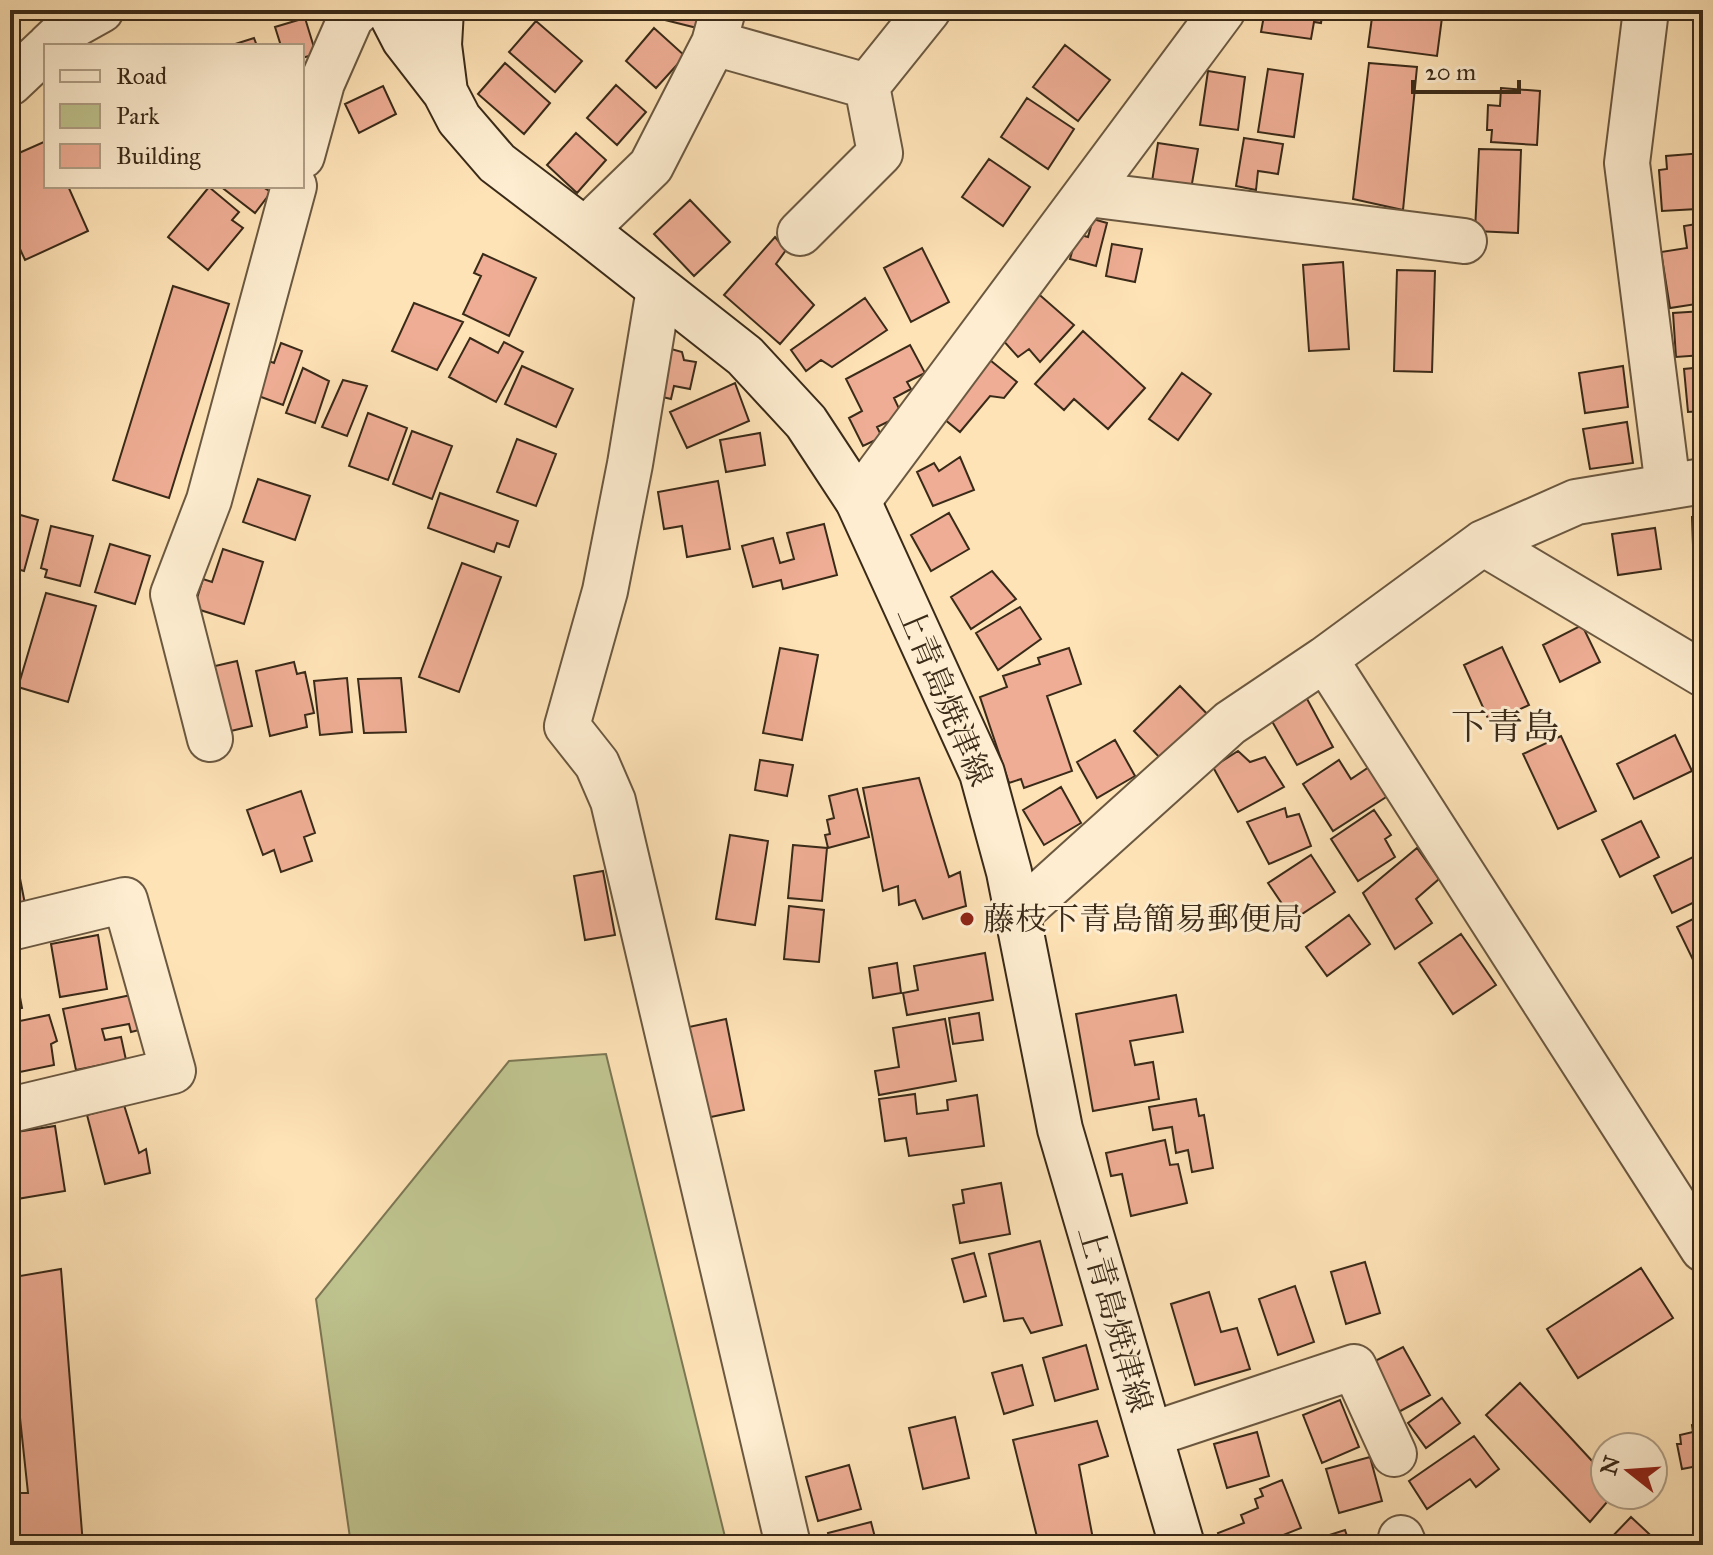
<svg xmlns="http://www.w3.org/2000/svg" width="1713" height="1555" viewBox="0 0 1713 1555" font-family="'IM FELL Great Primer','Noto Serif JP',serif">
<rect width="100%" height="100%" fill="#fee3b7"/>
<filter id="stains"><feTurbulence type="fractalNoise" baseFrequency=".0025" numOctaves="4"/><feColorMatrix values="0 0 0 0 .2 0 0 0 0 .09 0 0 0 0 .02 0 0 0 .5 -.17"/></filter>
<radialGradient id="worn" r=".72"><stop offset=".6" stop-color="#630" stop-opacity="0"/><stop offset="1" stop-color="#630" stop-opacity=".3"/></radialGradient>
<path fill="#bfc48f" stroke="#7c7754" stroke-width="2" d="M606,1054L727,1545H351L316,1299L509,1061Z"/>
<path fill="#eead94" stroke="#3a2a18" stroke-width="2" d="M260,10H283L264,19Z
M625,10H706L701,29Z
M1265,10H1323L1321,23L1314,22L1311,39L1261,32Z
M1373,10H1443L1437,56L1368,47Z
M305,18L316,54L302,58V46H281L275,27Z
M536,21L582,61L555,92L509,52Z
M654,28L685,56L656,88L626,61Z
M254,38L257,46H229Z
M1065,45L1110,80L1078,121L1033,87Z
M1703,58V120L1696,119Z
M505,63L550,103L524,134L478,94Z
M1369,63L1417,67L1403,210L1353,199Z
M1268,69L1303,74L1294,137L1258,132Z
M1208,71L1245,77L1238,130L1200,125Z
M616,85L646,112L617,145L587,118Z
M383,86L396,114L359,133L345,104Z
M1501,88L1540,91L1537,145L1491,142L1492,130H1487L1488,105L1500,106Z
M1027,98L1074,129L1048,169L1001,137Z
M576,133L606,160L577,193L547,165Z
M1244,138L1283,144L1278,174L1258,171L1256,190L1236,186Z
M46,141V186H68L88,231L25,260L10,227V157Z
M1158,143L1198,149L1190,195L1151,188Z
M1479,149L1521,150L1518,233L1475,231Z
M1703,153V194H1696L1697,209L1662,211L1659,170L1667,169L1666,156Z
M989,159L1030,187L1003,226L962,197Z
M220,186H261L271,192L255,213Z
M209,187L239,212L232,220L243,228L208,270L168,237Z
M690,200L730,242L694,276L654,234Z
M1093,219L1107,223L1096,266L1070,259L1077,234L1088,237Z
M1703,223V303L1670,308L1661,252L1687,248L1684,226Z
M775,237L786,250L776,264L814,305L780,344L724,295Z
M1112,244L1142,249L1135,282L1106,276Z
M922,248L949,302L911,322L884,268Z
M483,254L536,278L509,336L463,314L481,276L474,273Z
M1343,262L1349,349L1309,351L1303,265Z
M1397,270L1435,271L1432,372L1394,371Z
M173,286L229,304L169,498L113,480Z
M1034,290L1074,325L1040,362L1029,349L1018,357L1000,337Z
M865,298L887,330L832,367L821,360L806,371L791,350Z
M414,303L463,322L437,370L392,351Z
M1703,311V355L1676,357L1673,313Z
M1083,331L1145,388L1108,429L1074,399L1064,410L1035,384Z
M470,338L498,353L504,342L523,352L496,402L449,377Z
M281,343L302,351L283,405L253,394L266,360L274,363Z
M910,345L925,373L907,382L911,389L894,398L902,415L877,427L882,437L863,446L849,418L862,411L846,379Z
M664,347L682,352L684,360L696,362L690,389L674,386L671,399L654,395Z
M985,356L1017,382L1004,398L990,396L960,432L938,414Z
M522,366L573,389L556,427L505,404Z
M1623,366L1628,407L1585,413L1579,373Z
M1703,367V411L1688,412L1684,369Z
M303,368L329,381L315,423L286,413Z
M1182,373L1211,394L1178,440L1149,419Z
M343,380L367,386L347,436L322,427Z
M735,383L749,421L687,448L670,412Z
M368,413L407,428L388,480L349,466Z
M1703,418V460H1697L1693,419Z
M1627,422L1633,463L1590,469L1583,429Z
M412,431L452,446L432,499L393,484Z
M760,433L765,465L726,472L720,440Z
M517,439L556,454L536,506L497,492Z
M960,457L974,490L933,506L917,472L934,463L939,471Z
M258,479L310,496L295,540L243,522Z
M718,481L730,549L687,557L682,526L664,529L658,492Z
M440,493L518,521L509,547L497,543L494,552L428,528Z
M10,512L38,520L24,571L10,567Z
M949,513L969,549L931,571L911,535Z
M1692,517H1703V573H1694Z
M824,524L837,575L783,589L781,580L753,587L742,546L773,538L780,563L794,559L787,533Z
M51,526L93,536L80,586L45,577L47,570L41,568Z
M1655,528L1661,569L1618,575L1612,534Z
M110,544L150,556L135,604L95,592Z
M223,549L263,562L244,624L194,608L203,579L212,582Z
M462,563L501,577L459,692L419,677Z
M992,571L1016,599L971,629L951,597Z
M46,593L96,606L68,702L18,687Z
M1020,607L1041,639L998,670L976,633Z
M1582,625L1600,662L1560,682L1543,645Z
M1502,647L1529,705L1490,723L1464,665Z
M780,648L818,655L802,740L763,733Z
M1069,648L1081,684L1047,696L1072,771L1024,788L1021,779L1009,783L980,697L1007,687L1003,676L1040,664L1038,658Z
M237,661L252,726L218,734L202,669Z
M294,662L297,674L305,672L314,713L305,715L307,727L270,736L256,671Z
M347,678L352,732L320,735L314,681Z
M401,678L406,732L364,733L358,679Z
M1180,686L1213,720L1161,759L1134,731Z
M1306,697L1333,747L1297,765L1269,716Z
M1675,735L1692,771L1634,799L1617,764Z
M1561,736L1596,811L1558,829L1523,754Z
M1115,740L1135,776L1097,798L1077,762Z
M1238,751L1250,762L1265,757L1284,787L1238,812L1213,767Z
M760,760L793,765L787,796L755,790Z
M1339,760L1351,779L1375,763L1394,792L1333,831L1303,784Z
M919,778L949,877L960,872L966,906L923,919L915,900L899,905L898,886L883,891L863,788Z
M1061,787L1081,823L1044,845L1023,810Z
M857,789L869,837L828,848L825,835L830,834L827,820L834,818L829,796Z
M301,791L315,833L304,837L312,861L281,872L274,850L263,855L247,810Z
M1285,808L1287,817L1299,814L1311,846L1269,864L1247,822Z
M1374,810L1391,835L1385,839L1395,857L1358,881L1331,839Z
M1641,821L1659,857L1620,877L1602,840Z
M730,835L768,841L755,925L716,919Z
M793,845L827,848L822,901L788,898Z
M14,848L25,904L10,907V849Z
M1417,848L1439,879L1416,899L1432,923L1395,949L1363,893Z
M1311,855L1335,892L1293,920L1268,883Z
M1693,857L1703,878V898L1672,913L1654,876Z
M603,871L615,935L585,940L574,876Z
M789,906L824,910L819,962L784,959Z
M1703,914V960L1695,964L1677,927Z
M1349,915L1370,944L1327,976L1306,947Z
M1461,934L1496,985L1453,1014L1419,963Z
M98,935L107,989L60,997L51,944Z
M985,953L993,1000L907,1015L903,993L918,990L914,966Z
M12,954L22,1008L10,1010V955Z
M897,963L901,993L873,998L869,968Z
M1703,976V1003L1696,979Z
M136,994L143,1029L131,1032L129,1024L102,1029L105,1040L121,1037L126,1060L76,1070L63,1009Z
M1176,995L1183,1032L1130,1041L1135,1065L1153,1062L1159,1099L1093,1111L1076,1014Z
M979,1013L983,1040L953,1044L949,1018Z
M49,1015L57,1041L51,1044L54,1065L10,1074V1023Z
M726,1019L744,1110L706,1118L689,1027Z
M945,1019L956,1081L879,1095L875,1071L899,1067L893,1028Z
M915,1094L917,1114L948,1110L947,1100L977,1095L984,1146L909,1156L906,1138L885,1141L879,1099Z
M1196,1099L1199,1116L1204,1115L1213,1168L1192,1172L1188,1150L1176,1153L1172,1127L1153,1130L1149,1107Z
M124,1105L139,1153L146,1149L150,1173L105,1184L87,1115Z
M55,1126L65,1191L17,1199L10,1149V1133Z
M1165,1140L1170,1165L1178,1164L1187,1203L1131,1216L1122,1174L1111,1176L1106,1153Z
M1001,1183L1010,1234L960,1243L953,1205L964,1203L962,1190Z
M1040,1241L1062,1325L1031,1333L1023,1318L1004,1321L989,1254Z
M974,1253L986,1296L964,1302L952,1259Z
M1365,1262L1380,1313L1346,1324L1331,1272Z
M1641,1268L1673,1318L1578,1378L1547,1329Z
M61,1269L83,1545H10V1493H28L15,1371L10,1372V1322L19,1321L14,1277Z
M1295,1286L1314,1342L1278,1355L1259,1299Z
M1209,1292L1221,1332L1237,1328L1250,1369L1195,1385L1171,1304Z
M1086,1345L1098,1389L1055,1401L1043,1358Z
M1403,1347L1430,1395L1393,1415L1371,1363Z
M1022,1365L1033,1405L1004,1414L992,1373Z
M1520,1383L1605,1475V1495H1613L1590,1522L1486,1415Z
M1442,1398L1460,1423L1426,1448L1408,1423Z
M1340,1400L1359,1447L1322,1463L1303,1415Z
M955,1417L969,1478L923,1489L909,1428Z
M1097,1421L1108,1456L1079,1465L1093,1539L1071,1545H1039L1013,1440Z
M1703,1423V1465L1682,1469L1677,1444H1681L1680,1435L1693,1432L1692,1425Z
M1257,1432L1269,1476L1227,1488L1214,1444Z
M1474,1436L1499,1469L1476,1487L1470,1479L1427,1509L1409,1481Z
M1370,1457L1382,1501L1339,1513L1326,1469Z
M849,1465L861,1509L818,1521L806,1477Z
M1282,1480L1301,1528L1258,1545H1223L1218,1533L1244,1523L1241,1515L1258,1508L1255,1499L1263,1496L1260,1489Z
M1631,1517L1661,1545H1608L1606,1543Z
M871,1522L877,1545H831L828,1533Z
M1345,1530L1350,1545H1305L1304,1543Z"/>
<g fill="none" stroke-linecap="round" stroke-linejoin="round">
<g stroke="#6b5840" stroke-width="48">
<path id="street" d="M1646,10L1627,163L1668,487
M714,43L867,86L928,10
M49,46L67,29L101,10
M10,83L46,49
M302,156L322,83L351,17L359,10
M1088,194L1464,241
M585,230L651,166L714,43L723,10
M800,233L880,153L867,86
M659,289L630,464L605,591L567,726L597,764L613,801L788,1545
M858,501L1223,10
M1483,543L1703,674
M1325,659L1703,1249
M210,739L173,594L209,500L294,186
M1017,915L1230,723L1325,659L1483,543L1576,502L1703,481
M10,928L125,900L173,1071L10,1110
M1150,1435L1354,1367L1394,1454
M1401,1538L1404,1545"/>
</g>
<g stroke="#3a2a18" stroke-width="48">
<path id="secondary" d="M389,10L404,39L445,92
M441,10L439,45L445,92L459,119L497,163L585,230L745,356L806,422L858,501L982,773L1009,872L1060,1129L1182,1545"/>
</g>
<use href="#street" stroke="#feedd0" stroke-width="44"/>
<use href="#secondary" stroke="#feedd0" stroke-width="44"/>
</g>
<circle fill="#8f2418" stroke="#feedd0" stroke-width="3" cx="967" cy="919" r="8"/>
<g text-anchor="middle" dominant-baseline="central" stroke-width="6" stroke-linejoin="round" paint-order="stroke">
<g font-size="32" fill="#3a2a18" stroke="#feedd0">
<text transform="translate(945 696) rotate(67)">上青島焼津線</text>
<text transform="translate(1115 1319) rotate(74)">上青島焼津線</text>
</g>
<g font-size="32" fill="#3a2a18" stroke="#feedd0" text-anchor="start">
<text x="983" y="919">藤枝下青島簡易郵便局</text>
</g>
<g font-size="36" fill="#3a2a18" stroke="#feedd0">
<text x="1505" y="727">下青島</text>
</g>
</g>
<rect width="1713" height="1555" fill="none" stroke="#fee3b7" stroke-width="40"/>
<rect x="12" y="12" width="1689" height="1531" fill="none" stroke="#3a2a18" stroke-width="4"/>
<rect x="20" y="20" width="1673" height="1515" fill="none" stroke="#3a2a18" stroke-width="2"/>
<rect x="44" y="44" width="260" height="144" fill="#feedd0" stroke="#b09f86" stroke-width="2"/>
<rect x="60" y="70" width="40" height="12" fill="#feedd0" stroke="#b09f86" stroke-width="2"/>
<text x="116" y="84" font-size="24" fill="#3a2a18">Road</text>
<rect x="60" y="104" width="40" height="24" fill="#bfc48f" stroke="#b09f86" stroke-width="2"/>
<text x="116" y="124" font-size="24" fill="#3a2a18">Park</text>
<rect x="60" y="144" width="40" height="24" fill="#eead94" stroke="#b09f86" stroke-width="2"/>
<text x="116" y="164" font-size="24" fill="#3a2a18">Building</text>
<g transform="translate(1629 1471) rotate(287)"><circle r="38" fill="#feedd0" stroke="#b09f86" stroke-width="2"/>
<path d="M0-6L14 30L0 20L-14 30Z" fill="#8f2418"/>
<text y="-12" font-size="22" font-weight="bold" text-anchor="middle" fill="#3a2a18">N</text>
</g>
<path d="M1413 80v12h106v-12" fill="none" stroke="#3a2a18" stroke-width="4"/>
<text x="1425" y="80" font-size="24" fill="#3a2a18" stroke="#feedd0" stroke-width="6" paint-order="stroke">20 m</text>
<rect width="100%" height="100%" filter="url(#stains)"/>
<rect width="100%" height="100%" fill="url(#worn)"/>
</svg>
